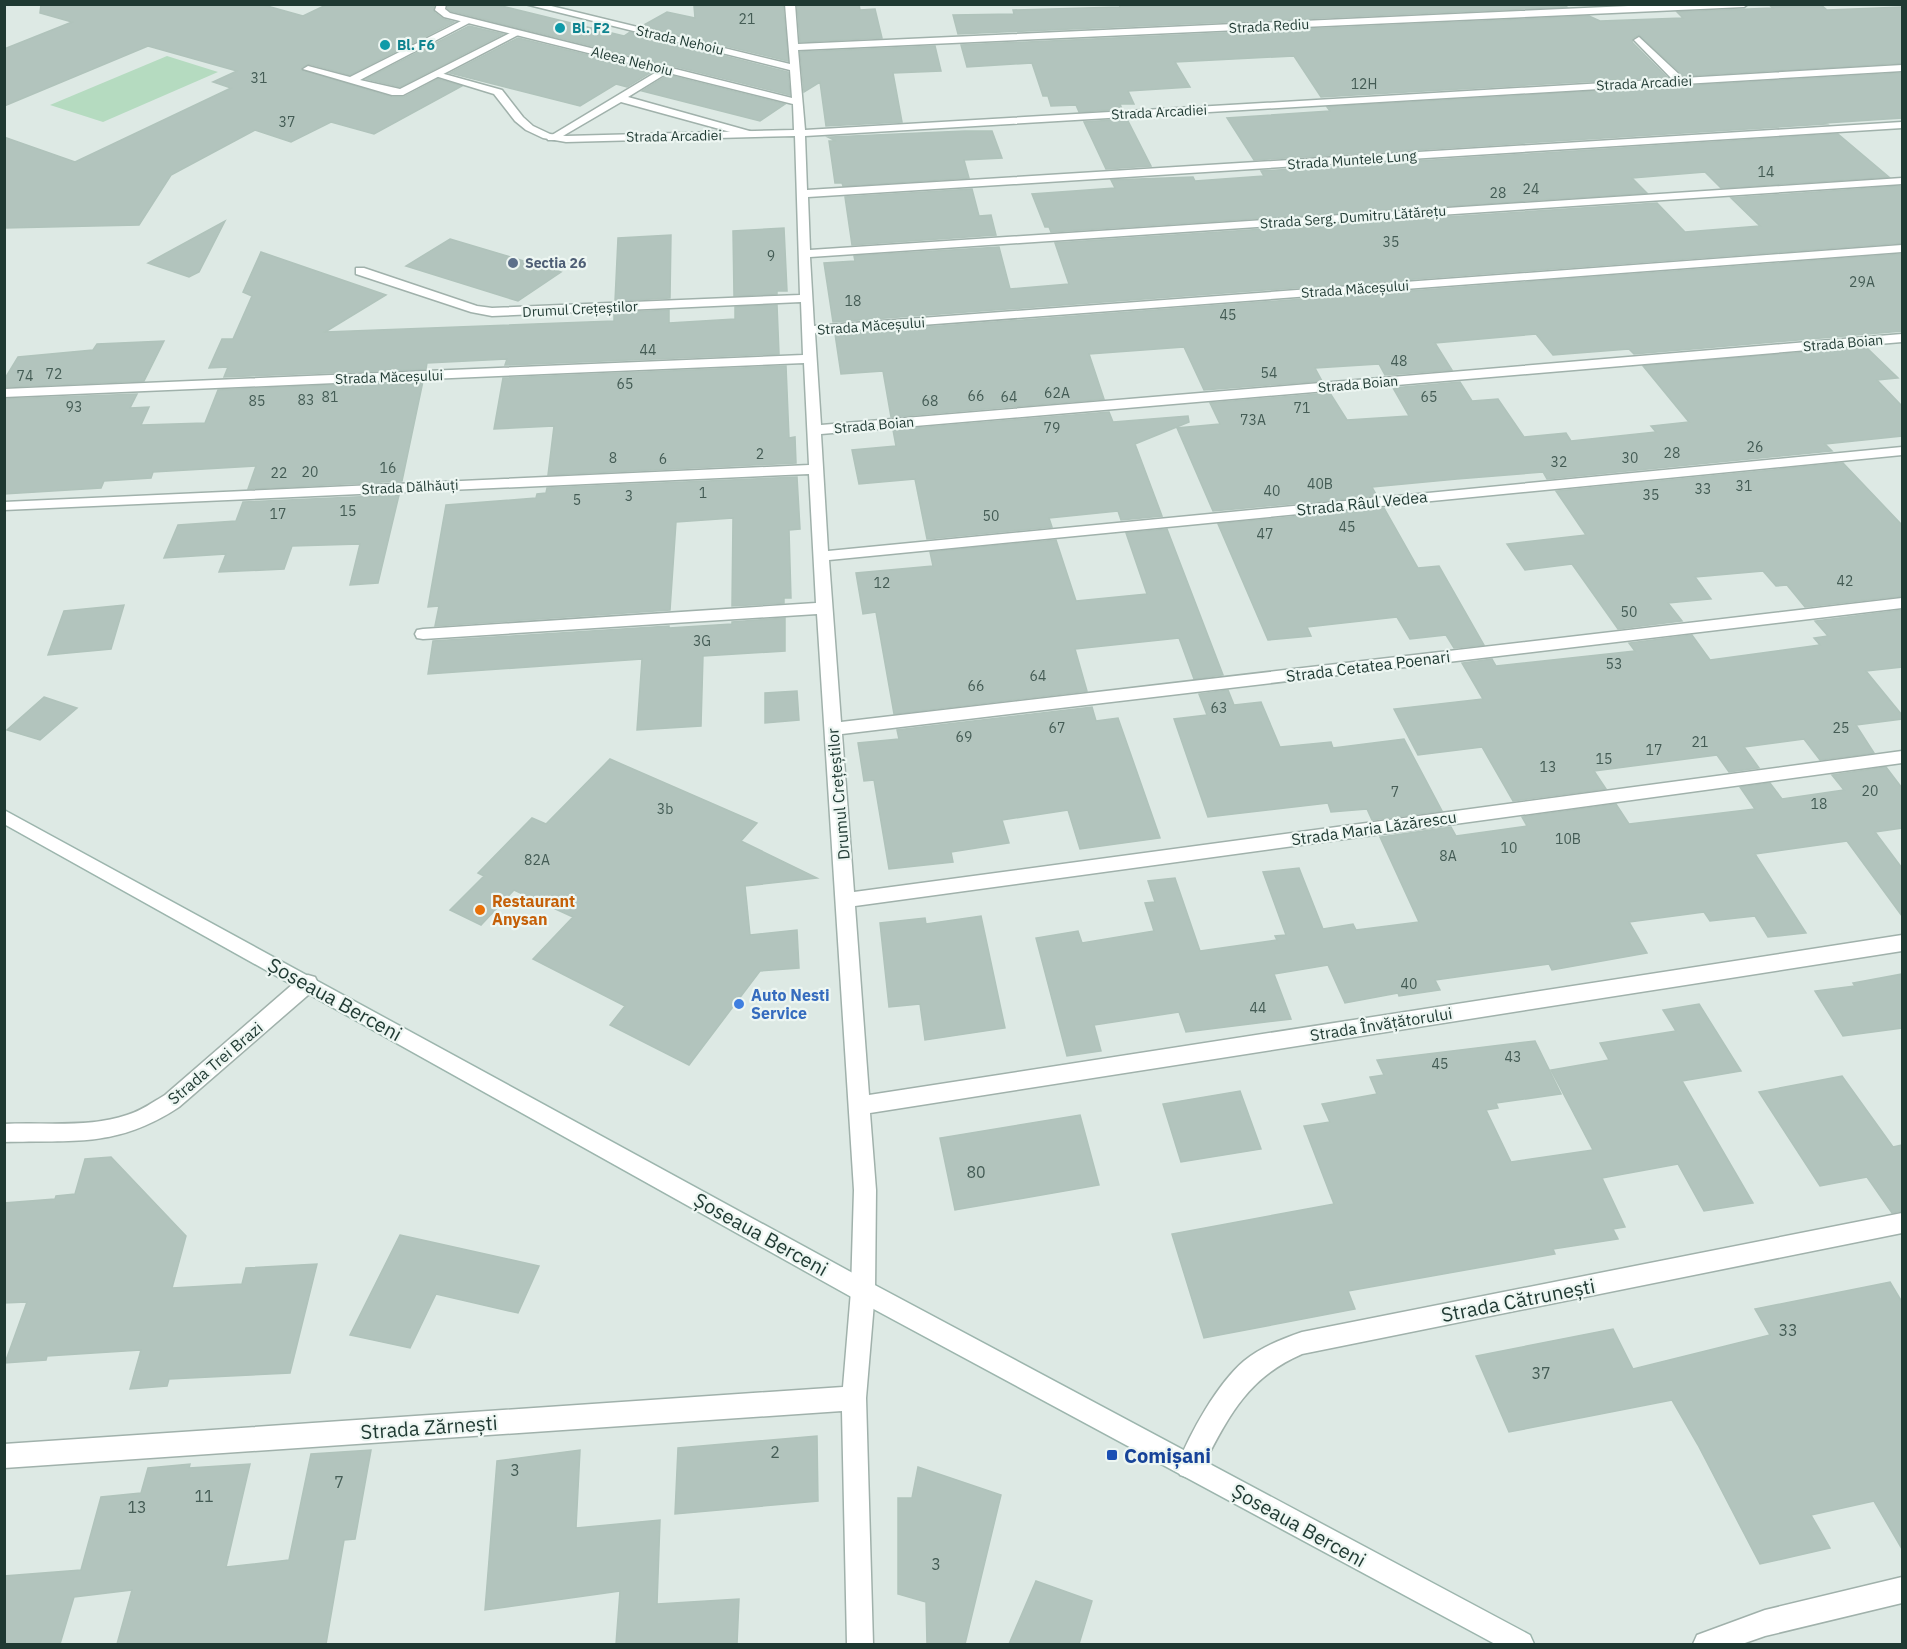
<svg xmlns="http://www.w3.org/2000/svg" width="1907" height="1649" viewBox="0 0 1907 1649" font-family="'IBM Plex Sans',sans-serif">
<rect width="100%" height="100%" fill="#dde9e4"/>
<path fill="#b5dbc0" d="M167,56L218,72L103,122L50,105Z"/>
<path fill="#b2c4bd" stroke="#b0c3bb" stroke-width="1.5" d="M41,4H260L303,16L328,4H434V12L443,19L454,22L350,75L309,64L302,67L301,70L392,97H404L438,79L462,86L374,134L331,122L291,142L255,130L171,175L139,225L4,228V137L75,162L231,88L213,82L237,71L148,46L4,106V49L72,22L40,13Z
M448,4H494L624,36L630,32L788,72L790,95L451,11L447,8Z
M739,4H783L788,61L642,26L667,12L695,18L694,6Z
M797,4H859L860,10L875,9L882,38L800,42Z
M1119,4H1564L1567,7L958,34L953,15L1014,14L1013,10L1120,7Z
M1768,4H1820L1827,10L1902,7V63L1684,76L1639,35L1633,38L1632,42L1667,77L1321,97L1294,56L1175,62L1190,87L1128,91L1134,104H1120L1122,109L1079,112L1076,105L1051,106L1048,96H1043L1032,63L967,67L961,45L1589,16L1600,21L1683,18L1677,12L1773,8Z
M469,26L503,34L400,87L366,79Z
M518,38L653,71L627,87L616,84L580,106L450,73Z
M935,46L941,71L893,73L902,122L826,126L820,82L804,92L800,52Z
M1902,73V118L1825,123L1827,124L1254,160L1227,118L1330,111L1327,107Z
M668,75L785,104L760,121L642,91Z
M1127,119L1151,166L1106,169L1084,122Z
M965,131H992L1002,158L964,160L969,178L843,186L842,183H835L829,141H836L828,137Z
M1838,134L1889,177L1721,188L1705,172L1632,178L1647,193L1051,232L1049,227H1045L1032,194L1115,188L1111,180L1193,177L1195,181L1264,176L1261,171Z
M1900,186L1902,188V243L833,322L824,263L855,261L854,256L999,247L1010,289L1069,284L1055,243L1657,203L1685,232L1760,226L1731,198Z
M972,189L979,216L991,215L996,235L852,245L845,197Z
M225,221L199,272L189,277L148,263Z
M784,228L787,291H777V294L734,296L733,231Z
M671,235L670,298L615,301L618,238Z
M450,239L561,272L518,301L406,266Z
M261,252L386,295L325,332L614,321V313L669,310V323L735,319V307L777,305L779,354L505,365L507,359L427,363L426,369L224,377L228,367L209,368L222,339H233L252,296L243,292Z
M1902,254V331L1634,354L1629,349L1553,355L1536,334L1435,343L1452,370L1385,375L1379,364L1315,368L1322,381L1204,390L1184,347L1089,354L1104,399L891,417L883,371L841,374L835,334Z
M164,341L144,381L4,387V380L18,357L93,350L97,344Z
M1866,347L1898,378L1877,380L1902,406V436L1825,444L1832,451L1547,479L1543,472L1457,479L1372,487L1377,496L1213,511L1177,428L1220,424L1210,403L1330,393L1347,420L1409,416L1393,388L1460,382L1472,401L1498,399L1524,437L1566,433L1571,441L1656,432L1651,426L1689,422L1643,366Z
M786,366L789,438L795,437L796,463L548,475L554,426L494,429L503,378Z
M423,381L402,481L248,489L256,466L153,472L151,478L104,481L101,488L4,494V399L137,394L130,408L149,407L141,425L205,423L218,390Z
M1109,412L1113,422L1188,416L1189,422L1135,444L1162,516L1121,520L1118,511L1049,518L1052,527L927,539L915,479L859,484L852,450L896,446L893,430Z
M1843,463L1902,525V596L1805,607L1787,585L1776,586L1763,571L1695,577L1711,599L1668,603L1682,621L1618,629L1572,564L1525,570L1507,544L1586,535L1556,491Z
M797,477L800,529L789,530L791,598H784V603L732,606L733,518L676,522L670,610L435,626L439,606L428,607L446,505L536,498L537,494L546,493L547,488Z
M399,495L378,583L350,585L360,544L292,546L284,569L219,572L226,554L164,558L178,525L236,521L243,502Z
M1384,508L1418,568L1439,566L1484,645L1454,648L1446,635L1410,639L1397,617L1307,627L1311,636L1268,640L1218,524Z
M1167,529L1223,675L1194,679L1179,638L1075,649L1087,691L894,714L876,612L863,614L856,573L933,566L930,552L1056,540L1076,601L1147,594L1126,533Z
M124,605L111,649L48,655L64,611Z
M1902,610V667L1866,671L1902,715V719L1856,725L1874,753L1820,760L1804,739L1744,747L1759,768L1729,772L1717,755L1594,771L1606,789L1513,801L1482,747L1418,755L1394,709L1483,699L1462,663L1492,659L1496,666L1635,651L1629,643L1692,635L1710,660L1820,645L1814,638L1828,636L1815,621Z
M785,618V651L703,656L701,726L637,730L642,659L428,674L433,641L669,626V628L732,624V622Z
M1228,690L1234,705L1261,702L1280,747L1331,742L1333,748L1404,739L1442,811L1372,820L1367,809L1331,812L1328,803L1208,817L1174,719L1207,715L1199,694Z
M797,691L799,720L765,723V693Z
M44,697L77,708L40,740L7,730Z
M1092,707L1096,721L1118,718L1160,838L1080,849L1068,810L1002,820L1009,843L951,852L953,862L889,869L874,780L864,781L858,743L899,739L897,730Z
M610,759L757,823L741,841L817,878L745,886L750,935L797,930L799,968L760,971L689,1065L610,1025L625,1006L533,959L573,917L514,890L481,925L450,910L484,876L478,873L532,818L546,824Z
M1886,767L1902,788V828L1875,832L1902,868V916L1847,841L1755,854L1806,933L1768,937L1755,916L1710,921L1704,912L1629,922L1647,953L1552,970L1549,964L1435,980L1440,990L1399,996L1398,993L1345,1003L1328,965L1274,974L1291,1019L1186,1032L1179,1012L1094,1025L1101,1051L1067,1056L1036,938L1078,931L1082,943L1154,931L1145,903L1155,902L1148,881L1175,878L1200,951L1277,940L1275,936L1286,935L1263,872L1299,868L1323,929L1353,924L1356,930L1419,922L1380,837L1451,827L1456,836L1527,826L1522,817L1616,804L1629,824L1755,809L1740,787L1770,783L1782,799L1844,790L1832,775Z
M981,916L1005,1028L925,1040L920,1004L889,1007L880,923L925,918L926,924Z
M1902,974V1028L1843,1036L1815,991L1855,986L1853,983Z
M1699,1004L1741,1071L1682,1081L1753,1203L1704,1211L1678,1164L1602,1178L1625,1227L1613,1229L1618,1239L1553,1249L1555,1254L1348,1291L1355,1309L1204,1338L1172,1234L1334,1204L1304,1126L1330,1122L1322,1104L1377,1094L1370,1077L1384,1075L1377,1060L1535,1041L1561,1094L1496,1103L1498,1108L1486,1110L1511,1162L1593,1150L1551,1070L1609,1060L1600,1043L1676,1031L1663,1010Z
M1842,1076L1893,1147L1902,1145V1211L1892,1213L1867,1177L1820,1186L1759,1092Z
M1240,1091L1261,1149L1181,1162L1163,1104Z
M1080,1115L1099,1185L955,1210L940,1138Z
M111,1157L186,1236L172,1288L242,1284L246,1268L317,1264L290,1373L169,1379L167,1386L130,1389L141,1350L47,1356L46,1360L5,1363L27,1302L4,1303V1203L55,1199L56,1196L75,1194L85,1159Z
M400,1235L539,1266L518,1313L436,1294L410,1348L350,1335Z
M1890,1282L1902,1302V1549L1874,1501L1811,1515L1830,1548L1760,1564L1698,1445L1672,1400L1509,1432L1476,1356L1613,1329L1633,1369L1770,1335L1755,1309Z
M817,1436L818,1501L675,1514L678,1448Z
M371,1450L355,1539L344,1540L326,1644H117L132,1590L74,1597L60,1644H4V1576L81,1570L101,1497L141,1493L148,1468L190,1464L189,1468L250,1464L226,1567L289,1560L311,1454Z
M580,1450L576,1528L660,1520L657,1604L739,1599L737,1644H616L620,1591L485,1610L497,1461Z
M918,1467L1001,1495L965,1644H927L926,1602L898,1594V1498H912Z
M1036,1581L1092,1601L1079,1644H1009Z"/>
<g fill="none" stroke-linecap="round" stroke-linejoin="round">
<g stroke="#a0b1ab" stroke-width="3">
<path id="service" d="M465,19L473,21L360,80L400,89L514,31L522,33L403,95H392L303,69L308,66L350,77Z
M663,68L672,70L628,97L753,132V136H745L621,102L556,140H548L547,138Z"/>
</g>
<g stroke="#a0b1ab" stroke-width="3">
<path id="minor" d="M437,4H446L445,9L450,13L792,98L790,70L525,4H543L790,64L785,4H795L798,44L1672,4H1748L1744,7L798,50L805,130L1672,79L1636,42L1634,40L1639,37L1683,78L1902,65V71L805,136L807,190L1902,122V128L808,197L810,250L1902,178V184L810,257L814,326L1902,245V252L815,333L821,425L1902,334V342L821,434L828,551L1902,447V455L829,560L841,722L1902,598V608L842,734L854,892L1902,751V763L855,906L869,1095L1902,935V951L870,1113L876,1190L875,1291L866,1398L873,1644H847L842,1411L4,1468V1444L843,1387L851,1291L854,1190L817,614L423,639L417,638L415,634L417,630L423,629L816,603L809,474L4,510V502L809,465L804,363L4,397V389L803,355L801,302L492,316L471,312L356,274V268H364L477,306L492,308L800,295L795,136L566,142L543,138L526,130L515,121L494,94L432,75L437,72L502,90L523,117L533,126L550,134L566,136L794,130L793,104L444,17L435,10Z
M308,975L315,977L318,983L315,989L179,1107C117,1148 74,1140 4,1142V1124C44,1122 90,1128 127,1115C141,1111 153,1102 165,1095L301,977Z
M1902,1213V1233L1302,1354C1244,1379 1226,1422 1198,1475L1189,1478L1180,1475L1177,1466C1190,1433 1217,1384 1244,1361C1261,1347 1282,1339 1302,1332Z
M1902,1577V1603L1765,1636L1742,1644H1693L1697,1635L1765,1610Z"/>
</g>
<g stroke="#9cb5ad" stroke-width="3">
<path id="secondary" d="M4,810L871,1283L1530,1635L1534,1644H1495L855,1299L4,824Z"/>
</g>
<use href="#service" fill="#fff" fill-rule="evenodd"/>
<use href="#minor" fill="#fff" fill-rule="evenodd"/>
<use href="#secondary" fill="#fff" fill-rule="evenodd"/>
</g>
<g fill="#0f9aa8" stroke="#edf6f2" stroke-width="2">
<circle cx="560" cy="28" r="6"/>
<circle cx="385" cy="45" r="6"/>
</g>
<circle fill="#5c6f8a" stroke="#edf6f2" stroke-width="2" cx="513" cy="263" r="6"/>
<circle fill="#e8710a" stroke="#edf6f2" stroke-width="2" cx="480" cy="910" r="6"/>
<circle fill="#3f7fe0" stroke="#edf6f2" stroke-width="2" cx="739" cy="1004" r="6"/>
<rect fill="#1a4fb4" stroke="#edf6f2" stroke-width="2" x="1106" y="1449" width="12" height="12" rx="3"/>
<g text-anchor="middle" dominant-baseline="central" stroke-width="4.5" stroke-linejoin="round" paint-order="stroke">
<g font-size="14" fill="#445c55">
<text x="747" y="19">21</text>
<text x="259" y="78">31</text>
<text x="1364" y="84">12H</text>
<text x="287" y="122">37</text>
<text x="1766" y="172">14</text>
<text x="1531" y="189">24</text>
<text x="1498" y="193">28</text>
<text x="1391" y="242">35</text>
<text x="771" y="256">9</text>
<text x="1862" y="282">29A</text>
<text x="853" y="301">18</text>
<text x="1228" y="315">45</text>
<text x="648" y="350">44</text>
<text x="1399" y="361">48</text>
<text x="1269" y="373">54</text>
<text x="54" y="374">72</text>
<text x="25" y="376">74</text>
<text x="625" y="384">65</text>
<text x="1057" y="393">62A</text>
<text x="976" y="396">66</text>
<text x="330" y="397">81</text>
<text x="1009" y="397">64</text>
<text x="1429" y="397">65</text>
<text x="306" y="400">83</text>
<text x="257" y="401">85</text>
<text x="930" y="401">68</text>
<text x="74" y="407">93</text>
<text x="1302" y="408">71</text>
<text x="1253" y="420">73A</text>
<text x="1052" y="428">79</text>
<text x="1755" y="447">26</text>
<text x="1672" y="453">28</text>
<text x="760" y="454">2</text>
<text x="613" y="458">8</text>
<text x="1630" y="458">30</text>
<text x="663" y="459">6</text>
<text x="1559" y="462">32</text>
<text x="388" y="468">16</text>
<text x="310" y="472">20</text>
<text x="279" y="473">22</text>
<text x="1320" y="484">40B</text>
<text x="1744" y="486">31</text>
<text x="1703" y="489">33</text>
<text x="1272" y="491">40</text>
<text x="703" y="493">1</text>
<text x="1651" y="495">35</text>
<text x="629" y="496">3</text>
<text x="577" y="500">5</text>
<text x="348" y="511">15</text>
<text x="278" y="514">17</text>
<text x="991" y="516">50</text>
<text x="1347" y="527">45</text>
<text x="1265" y="534">47</text>
<text x="1845" y="581">42</text>
<text x="882" y="583">12</text>
<text x="1629" y="612">50</text>
<text x="702" y="641">3G</text>
<text x="1614" y="664">53</text>
<text x="1038" y="676">64</text>
<text x="976" y="686">66</text>
<text x="1219" y="708">63</text>
<text x="1057" y="728">67</text>
<text x="1841" y="728">25</text>
<text x="964" y="737">69</text>
<text x="1700" y="742">21</text>
<text x="1654" y="750">17</text>
<text x="1604" y="759">15</text>
<text x="1548" y="767">13</text>
<text x="1870" y="791">20</text>
<text x="1395" y="792">7</text>
<text x="1819" y="804">18</text>
<text x="665" y="809">3b</text>
<text x="1568" y="839">10B</text>
<text x="1509" y="848">10</text>
<text x="1448" y="856">8A</text>
<text x="537" y="860">82A</text>
<text x="1409" y="984">40</text>
<text x="1258" y="1008">44</text>
<text x="1513" y="1057">43</text>
<text x="1440" y="1064">45</text>
</g>
<g font-size="14" fill="#1f3932" stroke="#edf6f2">
<text transform="translate(1269 26) rotate(-3)">Strada Rediu</text>
<text transform="translate(680 40) rotate(13)">Strada Nehoiu</text>
<text transform="translate(632 61) rotate(14)">Aleea Nehoiu</text>
<text transform="translate(1644 83) rotate(-3)">Strada Arcadiei</text>
<text transform="translate(1159 112) rotate(-3)">Strada Arcadiei</text>
<text transform="translate(674 136) rotate(-1)">Strada Arcadiei</text>
<text transform="translate(1352 160) rotate(-4)">Strada Muntele Lung</text>
<text transform="translate(1353 217) rotate(-4)">Strada Serg. Dumitru Lătărețu</text>
<text transform="translate(1355 289) rotate(-4)">Strada Măceșului</text>
<text transform="translate(580 309) rotate(-3)">Drumul Crețeștilor</text>
<text transform="translate(871 326) rotate(-4)">Strada Măceșului</text>
<text transform="translate(1843 343) rotate(-5)">Strada Boian</text>
<text transform="translate(389 377) rotate(-2)">Strada Măceșului</text>
<text transform="translate(1358 384) rotate(-5)">Strada Boian</text>
<text transform="translate(874 425) rotate(-5)">Strada Boian</text>
<text transform="translate(410 487) rotate(-3)">Strada Dălhăuți</text>
</g>
<g font-size="14" font-weight="bold" fill="#0d838f" stroke="#edf6f2" text-anchor="start">
<text x="572" y="28">Bl. F2</text>
<text x="397" y="45">Bl. F6</text>
</g>
<g font-size="14" font-weight="bold" fill="#4e5e75" stroke="#edf6f2" text-anchor="start">
<text x="525" y="263">Sectia 26</text>
</g>
<g font-size="16" fill="#1f3932" stroke="#edf6f2">
<text transform="translate(1362 503) rotate(-6)">Strada Râul Vedea</text>
<text transform="translate(1368 666) rotate(-7)">Strada Cetatea Poenari</text>
<text transform="translate(838 794) rotate(-95)">Drumul Crețeștilor</text>
<text transform="translate(1374 828) rotate(-8)">Strada Maria Lăzărescu</text>
<text transform="translate(1381 1024) rotate(-9)">Strada Învățătorului</text>
<text transform="translate(215 1063) rotate(-40)">Strada Trei Brazi</text>
</g>
<g font-size="16" font-weight="bold" fill="#c56008" stroke="#edf6f2" text-anchor="start">
<text x="492" y="901">Restaurant<tspan x="492" dy="18">Anysan</tspan></text>
</g>
<g font-size="16" font-weight="bold" fill="#366cbe" stroke="#edf6f2" text-anchor="start">
<text x="751" y="995">Auto Nesti<tspan x="751" dy="18">Service</tspan></text>
</g>
<g font-size="16" fill="#445c55">
<text x="976" y="1172">80</text>
<text x="1788" y="1330">33</text>
<text x="1541" y="1373">37</text>
<text x="775" y="1452">2</text>
<text x="515" y="1470">3</text>
<text x="339" y="1482">7</text>
<text x="204" y="1496">11</text>
<text x="137" y="1507">13</text>
<text x="936" y="1564">3</text>
</g>
<g font-size="20" fill="#1f3932" stroke="#edf6f2">
<text transform="translate(335 999) rotate(29)">Șoseaua Berceni</text>
<text transform="translate(761 1234) rotate(29)">Șoseaua Berceni</text>
<text transform="translate(1518 1300) rotate(-11)">Strada Cătrunești</text>
<text transform="translate(429 1427) rotate(-4)">Strada Zărnești</text>
<text transform="translate(1299 1525) rotate(29)">Șoseaua Berceni</text>
</g>
<g font-size="20" font-weight="bold" fill="#164399" stroke="#edf6f2" text-anchor="start">
<text x="1124" y="1455">Comișani</text>
</g>
</g>
<rect width="1907" height="1649" fill="none" stroke="#1f3932" stroke-width="12"/>
</svg>
